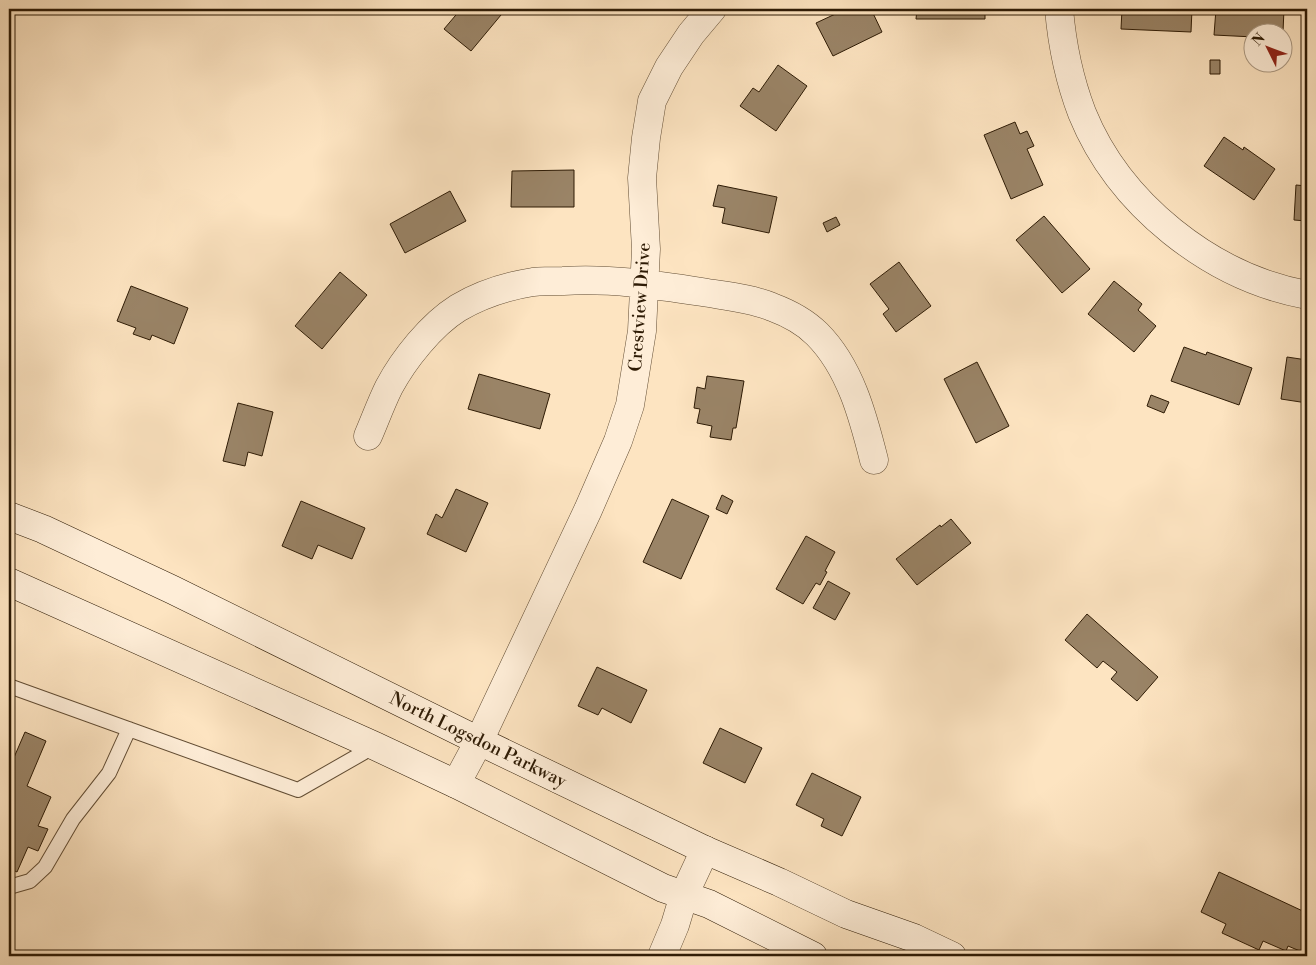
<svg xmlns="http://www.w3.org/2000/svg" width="1316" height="965" viewBox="0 0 1316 965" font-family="'Libre Bodoni',serif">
<rect width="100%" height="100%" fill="#fde4c1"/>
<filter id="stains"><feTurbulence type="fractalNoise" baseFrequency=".004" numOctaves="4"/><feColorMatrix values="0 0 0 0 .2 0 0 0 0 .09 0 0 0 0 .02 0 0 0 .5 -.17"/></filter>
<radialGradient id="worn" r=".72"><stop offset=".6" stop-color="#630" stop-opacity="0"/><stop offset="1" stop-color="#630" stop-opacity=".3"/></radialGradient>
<path fill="#9a8467" stroke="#2e1b05" d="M461,9H506L471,51L444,29Z
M846,9H871L882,32L833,56L816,23Z
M917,9H985V19H916Z
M1122,9H1192L1191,32L1121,29Z
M1216,9H1284L1283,32H1254V37L1214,35Z
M1210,60H1220V74H1210Z
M778,65L807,86L776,131L740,106L753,88L759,92Z
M1015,122L1020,134L1027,131L1034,146L1027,149L1043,185L1011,199L984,135Z
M1224,137L1243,150L1244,147L1275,169L1254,200L1204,166Z
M574,170V207H511L512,171Z
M718,185L777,197L769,233L722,223L725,208L713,206Z
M1296,185L1307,186V221L1294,220Z
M450,191L466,221L405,253L390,224Z
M1044,216L1090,269L1062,293L1016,240Z
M836,217L840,225L827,232L823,223Z
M899,262L931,306L896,332L883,314L889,309L870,284Z
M340,272L367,295L322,349L295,326Z
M1114,281L1142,304L1138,310L1156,326L1134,352L1088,314Z
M131,286L188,308L174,344L152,335L150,340L133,334L136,328L117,321Z
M1184,347L1206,355L1207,352L1252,368L1239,405L1171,381Z
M1287,357L1307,360V403L1281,399Z
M977,362L1009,426L976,443L944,379Z
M479,374L550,394L540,429L468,409Z
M707,376L744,381L736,428H733L731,440L710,437L712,426L697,423L700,409L694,408L697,387L705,389Z
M1151,395L1169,402L1164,413L1147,406Z
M238,403L273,412L262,456L248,452L245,466L223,461Z
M456,489L488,503L466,552L427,534L436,514L442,518Z
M722,495L733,501L727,514L716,509Z
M672,499L709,516L681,579L643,562Z
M301,501L365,528L352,559L318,545L312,559L282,546Z
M951,519L971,543L917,585L896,559L940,525L941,527Z
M806,536L835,552L825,571L827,572L820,585L816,583L803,604L776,589Z
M828,581L850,593L835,620L813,608Z
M1087,614L1158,677L1137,701L1111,679L1117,672L1103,661L1097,668L1065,640Z
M597,667L647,690L631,723L602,708L598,715L578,706Z
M720,728L762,748L745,783L703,763Z
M25,732L46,741L27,786L51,797L38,826L48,829L38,851L28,847L17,872L9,868V769Z
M812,773L861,797L842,836L821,826L824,819L796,805Z
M1219,872L1307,913V954L1288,946L1286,951L1263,941L1259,950L1222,933L1226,924L1201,912Z"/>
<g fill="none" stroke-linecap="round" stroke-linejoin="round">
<g stroke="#624d34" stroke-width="16">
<path id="service" d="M9,686L298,790L375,746
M9,887L30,881L45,867L73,819L109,773L129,729"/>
</g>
<g stroke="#624d34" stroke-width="29">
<path id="minor" d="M1059,9C1062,44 1069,79 1082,113C1119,204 1210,277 1307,295
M368,436C375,420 381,403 389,387C404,359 431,325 458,308C480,295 508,286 533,282C543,281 553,281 563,281C610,278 656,285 702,292C725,296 750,298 772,307C788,313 805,322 817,334C850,367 863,416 874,460
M456,784L479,741L588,510L618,441L630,405L642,331L646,249L642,178L646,138L652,101L669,67L691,34L712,9
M662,956L675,925L684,895L705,850"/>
</g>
<g stroke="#2e1b05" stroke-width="29">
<path id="secondary" d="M9,516L43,529L173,590L479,741L705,850L779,882L846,914L914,938L952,956
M9,582L375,746L456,784L663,888L709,904L813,956"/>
</g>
<use href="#service" stroke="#feedd7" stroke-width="14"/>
<use href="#minor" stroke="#feedd7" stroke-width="28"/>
<use href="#secondary" stroke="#feedd7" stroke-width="28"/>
</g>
<g text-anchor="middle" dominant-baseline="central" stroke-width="5" stroke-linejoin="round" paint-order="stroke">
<g font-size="18" fill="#2e1b05" stroke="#feedd7">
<text transform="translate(640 307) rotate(-86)">Crestview Drive</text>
<text transform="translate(478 740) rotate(26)">North Logsdon Parkway</text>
</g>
</g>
<rect width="1316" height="965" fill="none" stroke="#fde4c1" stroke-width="30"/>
<rect x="10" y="10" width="1296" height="945" fill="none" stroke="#2e1b05" stroke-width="2.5"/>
<rect x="15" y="15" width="1286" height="935" fill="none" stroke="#2e1b05"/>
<g transform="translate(1268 48) rotate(312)"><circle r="24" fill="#feedd7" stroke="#ab9983"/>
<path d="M0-4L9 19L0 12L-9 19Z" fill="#8f2418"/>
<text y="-8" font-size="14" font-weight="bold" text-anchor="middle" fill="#2e1b05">N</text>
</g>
<rect width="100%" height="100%" filter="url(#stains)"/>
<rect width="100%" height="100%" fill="url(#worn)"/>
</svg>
